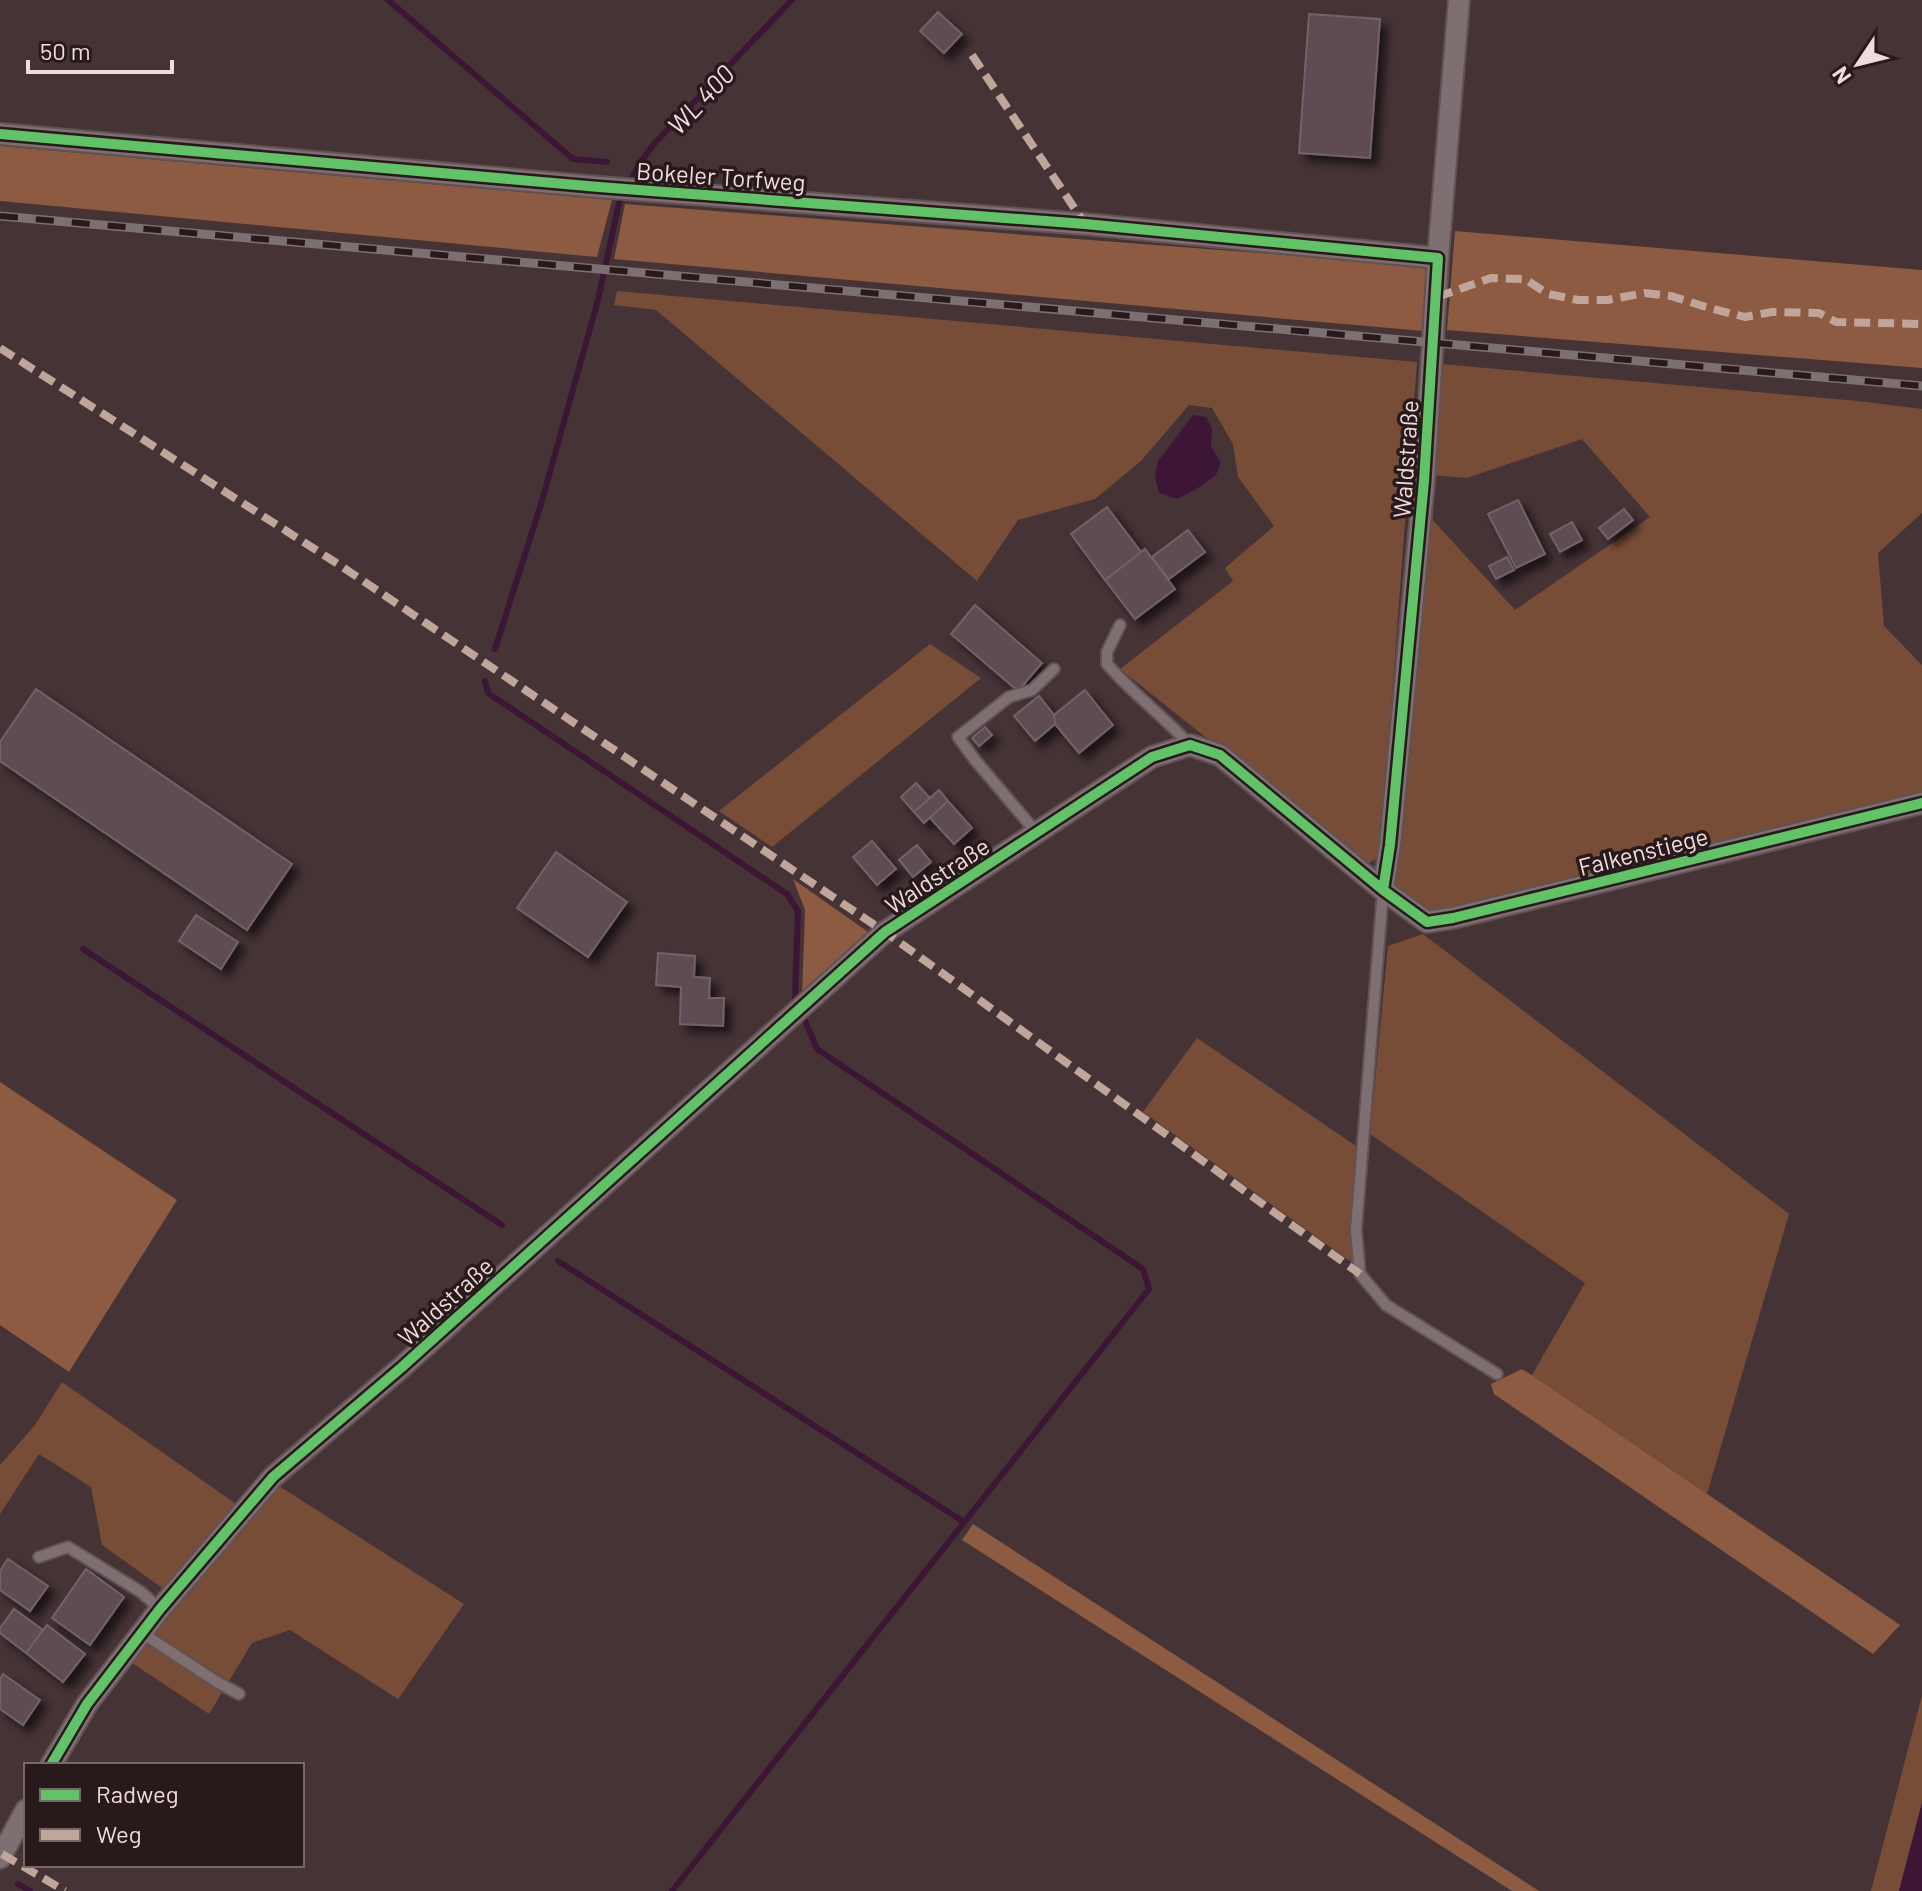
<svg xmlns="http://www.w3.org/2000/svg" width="1922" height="1891" viewBox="0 0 1922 1891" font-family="Barlow,sans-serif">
<defs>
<filter id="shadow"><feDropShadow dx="7" dy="7" stdDeviation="4" flood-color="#0009"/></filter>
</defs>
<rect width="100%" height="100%" fill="#453336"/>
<path fill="#774d38" d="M617,291L1417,362L1380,856L1366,865L1120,669L1233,581L1225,568L1274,526L1238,477L1233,444L1212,408L1189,405L1141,461L1095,499L1018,520L977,581L656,310L614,305Z
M1440,364L1858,401L1922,409V513L1878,553L1884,626L1922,665V795L1427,914L1391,885L1429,516L1515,610L1650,517L1582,439L1467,478L1432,475Z
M930,644L981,678L772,847L719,811Z
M1423,934L1789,1214L1707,1494L1532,1375L1585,1283L1370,1134L1388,946Z
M1197,1038L1356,1146L1352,1225L1354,1264L1143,1112Z
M62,1382L239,1506L165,1590L102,1545L91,1487L39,1454L0,1514V1465L35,1425Z
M276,1484L464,1604L398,1699L290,1630L252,1643L209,1714L132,1663L173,1609Z
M1922,1695V1803L1899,1891H1871Z"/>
<path fill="#8c5b41" d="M0,146L612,200L597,257L0,201Z
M625,204L1428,266L1423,331L614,259Z
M1455,231L1922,270V368L1447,330Z
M793,879L871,934L802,995L805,910Z
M0,1082L177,1200L69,1372L0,1325Z
M1522,1369L1532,1375L1900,1625L1873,1654L1494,1394L1491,1384Z
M973,1524L1539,1891H1512L962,1540Z"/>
<path fill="#3d1636" d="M1193,415L1206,417L1212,428L1211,447L1221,462L1216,475L1195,490L1177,499L1159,493L1155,476L1158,461Z
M1922,1803V1891H1899Z"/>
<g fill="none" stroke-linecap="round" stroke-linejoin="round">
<path stroke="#3d1636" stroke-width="6" d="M388,0L573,159L607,162
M495,649L541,504L598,300L619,203L638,166L653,145L792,0
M485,681L488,693L787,894L798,911L795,997L817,1049L1143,1269L1149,1289L672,1891
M83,949L502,1225
M558,1261L964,1522
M18,1884L30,1891"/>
</g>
<path fill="#5e4c52" stroke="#726266" stroke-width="2" filter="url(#shadow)" d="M938,12L962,34L944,53L920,31Z
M1309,14L1380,19L1370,158L1299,153Z
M1518,500L1545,554L1516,568L1488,514Z
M1107,507L1141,552L1105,580L1071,534Z
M1624,509L1633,520L1608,539L1599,528Z
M1572,522L1582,540L1560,552L1550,534Z
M1188,530L1205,552L1169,579L1152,557Z
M1145,549L1175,589L1135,619L1105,580Z
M1507,557L1514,570L1496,579L1489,566Z
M975,605L1042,663L1018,691L951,634Z
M36,689L292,864L247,930L0,761V742Z
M1085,690L1113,725L1079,753L1055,724L1054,715Z
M1039,696L1054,715L1055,724L1035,741L1014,716Z
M985,727L992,735L979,746L972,738Z
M916,783L930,798L914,812L901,797Z
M939,790L948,801L924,823L914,812Z
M948,801L972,828L954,844L930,818Z
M872,841L896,869L877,885L853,857Z
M917,845L931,862L913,877L899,860Z
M556,852L627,902L588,957L517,908Z
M196,915L238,942L221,969L179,941Z
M658,953L695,956L694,977L710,978L709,998H724L723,1026L680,1024L681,987L656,985Z
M8,1559L48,1586L30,1611L0,1590V1571Z
M86,1569L124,1597L90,1645L52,1618Z
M14,1609L43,1630L26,1653L0,1633V1628Z
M47,1625L85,1654L63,1682L26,1653Z
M3,1674L40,1700L23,1725L0,1709V1679Z"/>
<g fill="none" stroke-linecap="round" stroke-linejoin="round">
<g stroke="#625254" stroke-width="14">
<path id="service" d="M1120,625L1107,652V664C1132,693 1163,716 1190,745
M1037,833L975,760L958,737L1009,697L1032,690L1054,669
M1383,890L1356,1230L1360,1274L1386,1305L1497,1374
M39,1557L68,1547L141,1592L160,1609
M142,1633L217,1682L239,1694"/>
</g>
<g stroke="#625254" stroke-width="24">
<path id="minor" d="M0,134L599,187L1085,224L1438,258
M1383,890L1390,845L1424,481L1438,258L1459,0
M51,1765L87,1704L160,1609L273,1477L402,1367L885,932L1152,757L1190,745L1220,755L1383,890L1427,922L1453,918L1922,803
M0,1858L26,1810"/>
</g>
<use href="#service" stroke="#7e6f72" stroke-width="10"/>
<use href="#minor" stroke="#7e6f72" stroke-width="20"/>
<g stroke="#7d7072" stroke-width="9">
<path id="rail" d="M0,216L1922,386"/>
</g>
<use href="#rail" stroke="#281a1b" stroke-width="6" stroke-dasharray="18" stroke-linecap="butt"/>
<path stroke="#c0a59a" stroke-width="8" stroke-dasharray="16 8" stroke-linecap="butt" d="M972,55L1085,224
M1437,297L1491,278L1525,279L1548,294L1578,300H1607L1645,293L1671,296L1706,307L1745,317L1772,312L1819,313L1836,322L1922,324
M0,348L338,564L885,932L1360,1274
M2,1854L65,1891"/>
<g stroke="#281a1b" stroke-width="15">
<path id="cycleway" d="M0,134L599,187L1085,224L1438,258L1424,481L1390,845L1383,890
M51,1765L87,1704L160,1609L273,1477L402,1367L885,932L1152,757L1190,745L1220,755L1383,890L1427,922L1453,918L1922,803"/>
</g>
<use href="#cycleway" stroke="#61c268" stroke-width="10"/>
</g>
<g text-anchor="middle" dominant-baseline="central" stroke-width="7" stroke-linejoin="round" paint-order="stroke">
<g font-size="24" fill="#f0dbdd" stroke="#281a1b">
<text transform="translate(721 176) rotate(4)">Bokeler Torfweg</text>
<text transform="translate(1405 459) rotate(-86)">Waldstraße</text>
<text transform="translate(1643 851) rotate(-14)">Falkenstiege</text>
<text transform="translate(937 875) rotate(-33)">Waldstraße</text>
<text transform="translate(445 1301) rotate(-42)">Waldstraße</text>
</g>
<g font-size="26" font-style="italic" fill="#f6d8ef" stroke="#281a1b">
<text transform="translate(700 99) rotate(-47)">WL 400</text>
</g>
</g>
<rect x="24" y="1763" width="280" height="104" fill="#281a1b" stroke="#786769" stroke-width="2"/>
<rect x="40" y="1789" width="40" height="12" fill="#61c268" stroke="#786769" stroke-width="2"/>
<text x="96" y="1803" font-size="24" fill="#f0dbdd">Radweg</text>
<rect x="40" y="1829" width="40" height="12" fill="#c0a59a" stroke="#786769" stroke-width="2"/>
<text x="96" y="1843" font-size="24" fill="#f0dbdd">Weg</text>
<g transform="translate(1858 64) rotate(235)" stroke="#281a1b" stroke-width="6" paint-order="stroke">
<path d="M0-6L14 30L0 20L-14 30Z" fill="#f0dbdd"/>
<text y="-12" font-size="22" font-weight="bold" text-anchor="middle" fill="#f0dbdd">N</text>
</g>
<path d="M28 60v12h144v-12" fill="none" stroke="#f0dbdd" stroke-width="4"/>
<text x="40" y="60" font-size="24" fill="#f0dbdd" stroke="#281a1b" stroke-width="6" paint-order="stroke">50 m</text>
</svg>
